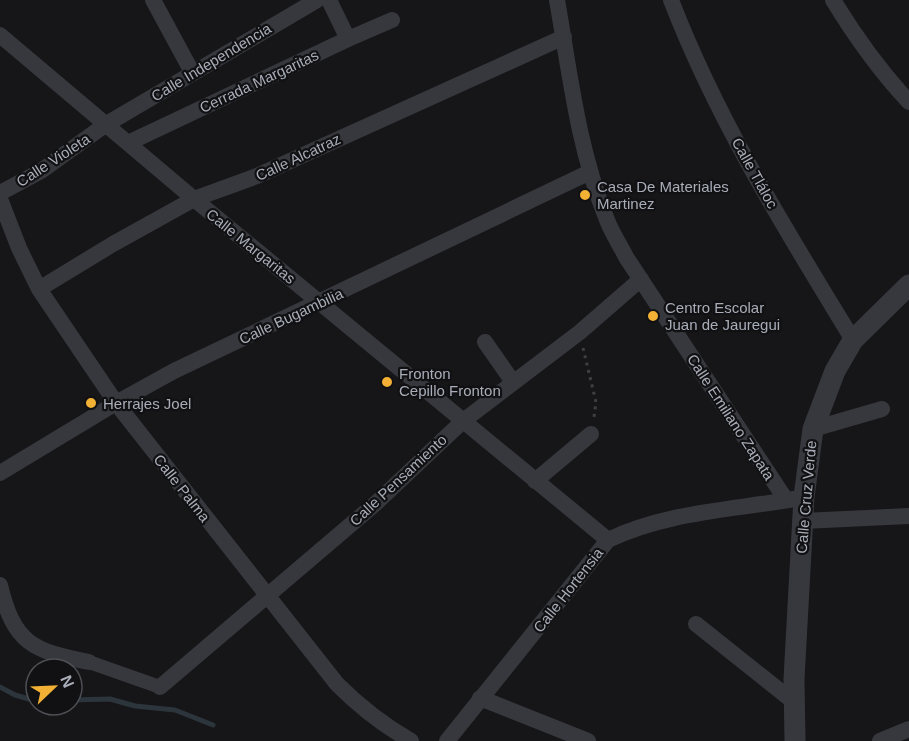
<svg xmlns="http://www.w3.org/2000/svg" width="909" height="741" viewBox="0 0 909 741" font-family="Helvetica,sans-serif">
<rect width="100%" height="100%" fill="#161618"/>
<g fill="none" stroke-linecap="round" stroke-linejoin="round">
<path stroke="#2c353c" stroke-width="5" d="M0,687L15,695L36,701
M72,700L110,699L135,706L175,710L213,725"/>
<path stroke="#3d3f44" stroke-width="3" stroke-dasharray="3 4.5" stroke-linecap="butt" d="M583,348L596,402L594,417"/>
<path stroke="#37383d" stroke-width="14" d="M89,662L160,687"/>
<path stroke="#37383d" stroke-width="16" d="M153,0L192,72
M329,0L348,39
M557,0C570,74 578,149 607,220C612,233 620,245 626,257L786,500
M671,0C717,120 786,230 853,340
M833,0C855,36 880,71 909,102
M0,35L194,199L608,540
M128,143L348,39L392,20
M0,193L41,171L105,125L317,0
M0,199L19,248L39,289L116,403L337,684C360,707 383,725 411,741
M39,289L113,244L194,199L257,176L564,37
M485,342L513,382
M813,429L882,409
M0,473L116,403L174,371L590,172
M535,481L591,434
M803,521L909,516
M0,585C14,644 33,651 89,662
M696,624L794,702
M160,687L375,504L463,421L580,332L641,279
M480,698L588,741
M447,741L608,540C666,512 732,510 794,499
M880,741L909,729"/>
<path stroke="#37383d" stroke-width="21" d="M795,741L794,679L804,497L813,429L835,371L853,340L909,285"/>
</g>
<g fill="#f2b134" stroke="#111113" stroke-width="2">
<circle cx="585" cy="195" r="6"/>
<circle cx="653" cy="316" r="6"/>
<circle cx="387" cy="382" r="6"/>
<circle cx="91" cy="403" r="6"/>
</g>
<g text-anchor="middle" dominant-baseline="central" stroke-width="4.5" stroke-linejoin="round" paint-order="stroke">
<g font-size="15" fill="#a8adb8" stroke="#111113">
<text transform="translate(211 62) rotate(-31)">Calle Independencia</text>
<text transform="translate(259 81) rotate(-25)">Cerrada Margaritas</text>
<text transform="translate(298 157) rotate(-25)">Calle Alcatraz</text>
<text transform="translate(53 160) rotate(-33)">Calle Violeta</text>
<text transform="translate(755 173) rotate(61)">Calle Tláloc</text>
<text transform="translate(251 246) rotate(39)">Calle Margaritas</text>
<text transform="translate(291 316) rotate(-25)">Calle Bugambilia</text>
<text transform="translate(731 417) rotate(57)">Calle Emiliano Zapata</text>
<text transform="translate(398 480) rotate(-43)">Calle Pensamiento</text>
<text transform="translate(182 488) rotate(52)">Calle Palma</text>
<text transform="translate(806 497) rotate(-85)">Calle Cruz Verde</text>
<text transform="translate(568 590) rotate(-52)">Calle Hortensia</text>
</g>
<g font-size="15" fill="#a8adb8" stroke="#111113" text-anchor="start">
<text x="597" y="186">Casa De Materiales<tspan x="597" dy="17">Martinez</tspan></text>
<text x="665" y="307">Centro Escolar<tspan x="665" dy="17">Juan de Jauregui</tspan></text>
<text x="399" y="373">Fronton<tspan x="399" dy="17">Cepillo Fronton</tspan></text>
<text x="103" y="403">Herrajes Joel</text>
</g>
</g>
<g transform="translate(54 687) rotate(67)"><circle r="28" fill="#111113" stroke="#4d4f55" stroke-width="1.5"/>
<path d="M0-4.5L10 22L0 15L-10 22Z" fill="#f2b134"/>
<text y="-9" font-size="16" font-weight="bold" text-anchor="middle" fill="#a8adb8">N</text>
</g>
</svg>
